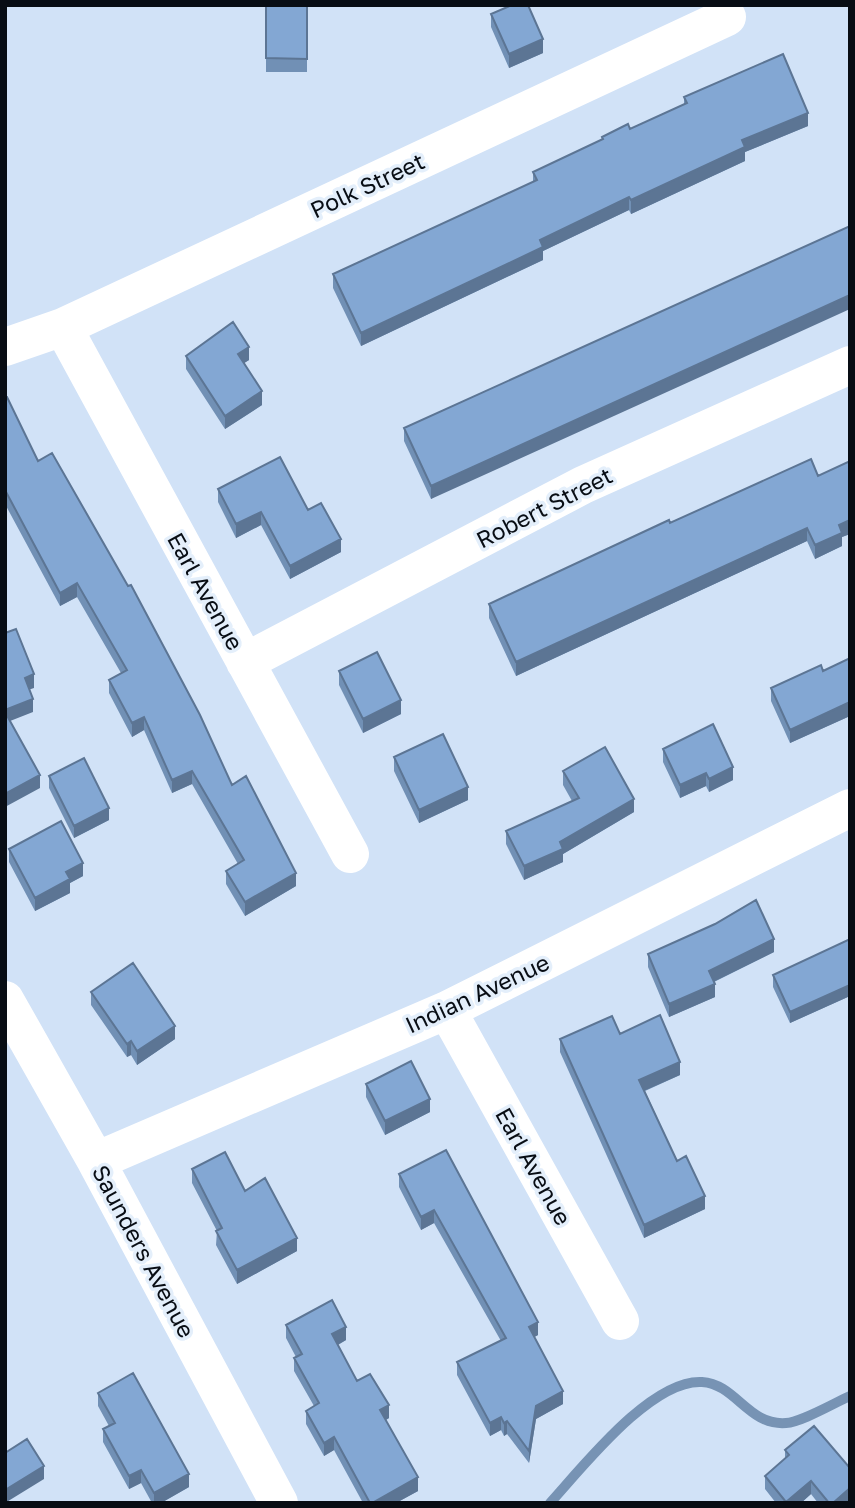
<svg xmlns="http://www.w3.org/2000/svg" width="855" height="1508" viewBox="0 0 855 1508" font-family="'Golos Text',sans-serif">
<rect width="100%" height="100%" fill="#d1e2f7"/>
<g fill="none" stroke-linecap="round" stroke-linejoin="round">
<path stroke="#7793b4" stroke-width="10" d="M550,1503C582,1468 651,1379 702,1382C736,1384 748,1426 786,1423C802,1422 834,1403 850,1396"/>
<path stroke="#fff" stroke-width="38" d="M63,327L350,854
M5,347L63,327L727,17
M245,662L583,485L850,365
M5,1000L96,1161L279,1503
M447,1010L620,1321
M96,1161L447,1010L850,808"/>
</g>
<path fill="#7190b5" d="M266,5H307V72H266Z
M491,14L543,53L509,68L491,27Z
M684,97L808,126L745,152V161L631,214L629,210L543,251V260L361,346L333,288V274L533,182V172L602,140V137L630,129L684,104Z
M850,226L431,499L404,441V428Z
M186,356L249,360L244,363L262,405L225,429L186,369Z
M5,397L38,461L232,785L296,886L245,916L226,884V871L238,864L192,784L172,793L144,730L132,737L109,693V680L121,673L77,597L60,606L5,504Z
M850,461V534L842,537V546L815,559L807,541L516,676L489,618V604L670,523L818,476Z
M218,489L308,510L341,552L290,579L261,525L236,538L218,502Z
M850,658V716L790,743L771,701V688L823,671Z
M339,671L401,714L363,733L339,685Z
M663,749L733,780L709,792L706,786L680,798L663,762Z
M394,757L468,800L419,823L394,771Z
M563,771L634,812L563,854V862L524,880L506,844V831L572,801L563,785Z
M49,776L109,820L74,838L49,788Z
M9,849L83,876L70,883V893L35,911L9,862Z
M850,939V996L790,1023L773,987V975Z
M774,952L714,982L715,997L669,1017L648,967V954Z
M91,992L175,1039L137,1065L131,1055L127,1057L91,1005Z
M620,1034L680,1075L645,1091L677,1161L705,1209L644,1238L560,1052V1039Z
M366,1084L430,1112L385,1135L366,1097Z
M446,1150L538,1335L534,1337L563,1404L536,1419L529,1463L507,1434L504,1436L501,1430L490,1436L457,1375V1362L501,1341L434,1223L421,1230L399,1187V1174Z
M192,1169L245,1191L297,1251L237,1284L216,1245L217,1231L192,1183Z
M286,1325L346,1340L338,1345L357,1381L389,1418L386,1420L418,1491L396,1503H363L334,1450L324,1456L306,1424V1411L314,1406L294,1371V1358L296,1357L286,1338Z
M98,1393L189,1487L161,1503H152L141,1483L129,1489L103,1442V1429L109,1426L98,1406Z
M785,1450L850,1468V1502L848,1503H818L811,1494L801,1503H776L765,1489V1476L785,1459Z"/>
<path fill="#5c7594" d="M543,39V53L509,68V54Z
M808,113V126L745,152V161L631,214V200L742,140Z
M629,197V210L543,251V260L361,346V333L540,240Z
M850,295V309L431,499V486Z
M249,347V360L238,367V354Z
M262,391V405L225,429V416Z
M261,512V525L236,538V524Z
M850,520V534L842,537V546L815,559V545L839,525Z
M807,528V541L516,676V662Z
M341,539V552L290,579V566Z
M77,583V597L60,606V593Z
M34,674V688L25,691V678Z
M33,699V712L5,723V710Z
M401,700V714L363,733V719Z
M850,702V716L790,743V730Z
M144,717V730L132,737V723Z
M733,767V780L709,792V779Z
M192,771V784L172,793V780Z
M706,773V786L680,798V785Z
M40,775V788L5,807V794Z
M468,787V800L419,823V810Z
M634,799V812L563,854V862L524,880V866L560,842Z
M109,808V820L74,838V826Z
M83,863V876L70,883V893L35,911V898L66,872Z
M296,873V886L245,916V902Z
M774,939V952L709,984V971Z
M715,984V997L669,1017V1004Z
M850,985V996L790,1023V1012Z
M175,1026V1039L137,1065V1051Z
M131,1041V1055L127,1057V1044Z
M680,1062V1075L639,1093V1080Z
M430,1099V1112L385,1135V1121Z
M705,1196V1209L644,1238V1225Z
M434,1210V1223L421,1230V1217Z
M297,1238V1251L237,1284V1270Z
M538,1322V1335L529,1340V1327Z
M346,1327V1340L332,1348V1334Z
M563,1391V1404L536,1419L529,1463V1451L536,1406Z
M389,1405V1418L380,1423V1410Z
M501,1417V1430L490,1436V1423Z
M507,1421V1434L504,1436V1423Z
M334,1437V1450L324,1456V1443Z
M44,1466V1479L5,1503V1490Z
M141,1470V1483L129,1489V1476Z
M189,1474V1487L161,1503H154V1493Z
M418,1477V1491L396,1503H372Z
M811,1481V1494L801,1503H786Z
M850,1488V1502L848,1503H833Z"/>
<path fill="#83a7d3" stroke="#5c7594" stroke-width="2" d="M266,5H307V59L266,58Z
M512,5H528L543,39L509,54L491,14Z
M783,54L808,113L742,140L745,147L631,200L629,197L540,240L543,247L361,333L333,274L537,180L533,172L603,139L602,137L628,124L630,129L687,103L684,97Z
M850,226V295L431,486L404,428Z
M233,322L249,347L238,354L262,391L225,416L186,356Z
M5,397H7L38,461L52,453L128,586L131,585L200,715L232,785L246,776L296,873L245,902L226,871L244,860L192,771L172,780L144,717L132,723L109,680L127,670L77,583L60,593L5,490Z
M280,457L308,510L321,503L341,539L290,566L261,512L236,524L218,489Z
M811,459L818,476L850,461V520L839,525L842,533L815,545L807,528L516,662L489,604L669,520L670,523Z
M16,629L34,674L25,678L33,699L5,710V633Z
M377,652L401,700L363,719L339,671Z
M850,658V702L790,730L771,688L821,665L823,671Z
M5,712L40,775L5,794Z
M713,724L733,767L709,779L706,773L680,785L663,749Z
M443,734L468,787L419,810L394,757Z
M605,747L634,799L560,842L563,849L524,866L506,831L579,798L563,771Z
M84,758L109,808L74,826L49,776Z
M61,821L83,863L66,872L70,879L35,898L9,849Z
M756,900L774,939L709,971L715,984L669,1004L648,954L715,924Z
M850,939V985L790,1012L773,975Z
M133,963L175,1026L137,1051L131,1041L127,1044L91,992Z
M660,1015L680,1062L639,1080L677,1161L686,1156L705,1196L644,1225L560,1039L612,1016L620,1034Z
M411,1061L430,1099L385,1121L366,1084Z
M446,1150L538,1322L529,1327L563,1391L536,1406L529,1451L507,1421L504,1423L501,1417L490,1423L457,1362L506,1338L434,1210L421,1217L399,1174Z
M225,1152L245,1191L265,1178L297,1238L237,1270L216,1231L222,1228L192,1169Z
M332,1300L346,1327L332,1334L357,1381L370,1374L389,1405L380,1410L418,1477L372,1503H370L334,1437L324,1443L306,1411L319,1403L294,1358L302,1354L286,1325Z
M133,1373L189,1474L154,1493L141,1470L129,1476L103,1429L115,1423L98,1393Z
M814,1426L850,1468V1488L833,1503H829L811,1481L786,1502L765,1476L789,1455L785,1450Z
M27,1439L44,1466L5,1490V1453Z"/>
<g text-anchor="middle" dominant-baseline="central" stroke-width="7" stroke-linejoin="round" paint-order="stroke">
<g font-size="23" fill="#080d14" stroke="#e4effb">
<text transform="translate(367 185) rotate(-25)">Polk Street</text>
<text transform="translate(544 507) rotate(-27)">Robert Street</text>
<text transform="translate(206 591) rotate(61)">Earl Avenue</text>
<text transform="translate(477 993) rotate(-25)">Indian Avenue</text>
<text transform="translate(534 1166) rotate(61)">Earl Avenue</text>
<text transform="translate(144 1251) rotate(62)">Saunders Avenue</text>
</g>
</g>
<rect width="855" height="1508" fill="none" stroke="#080d14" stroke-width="14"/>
</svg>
